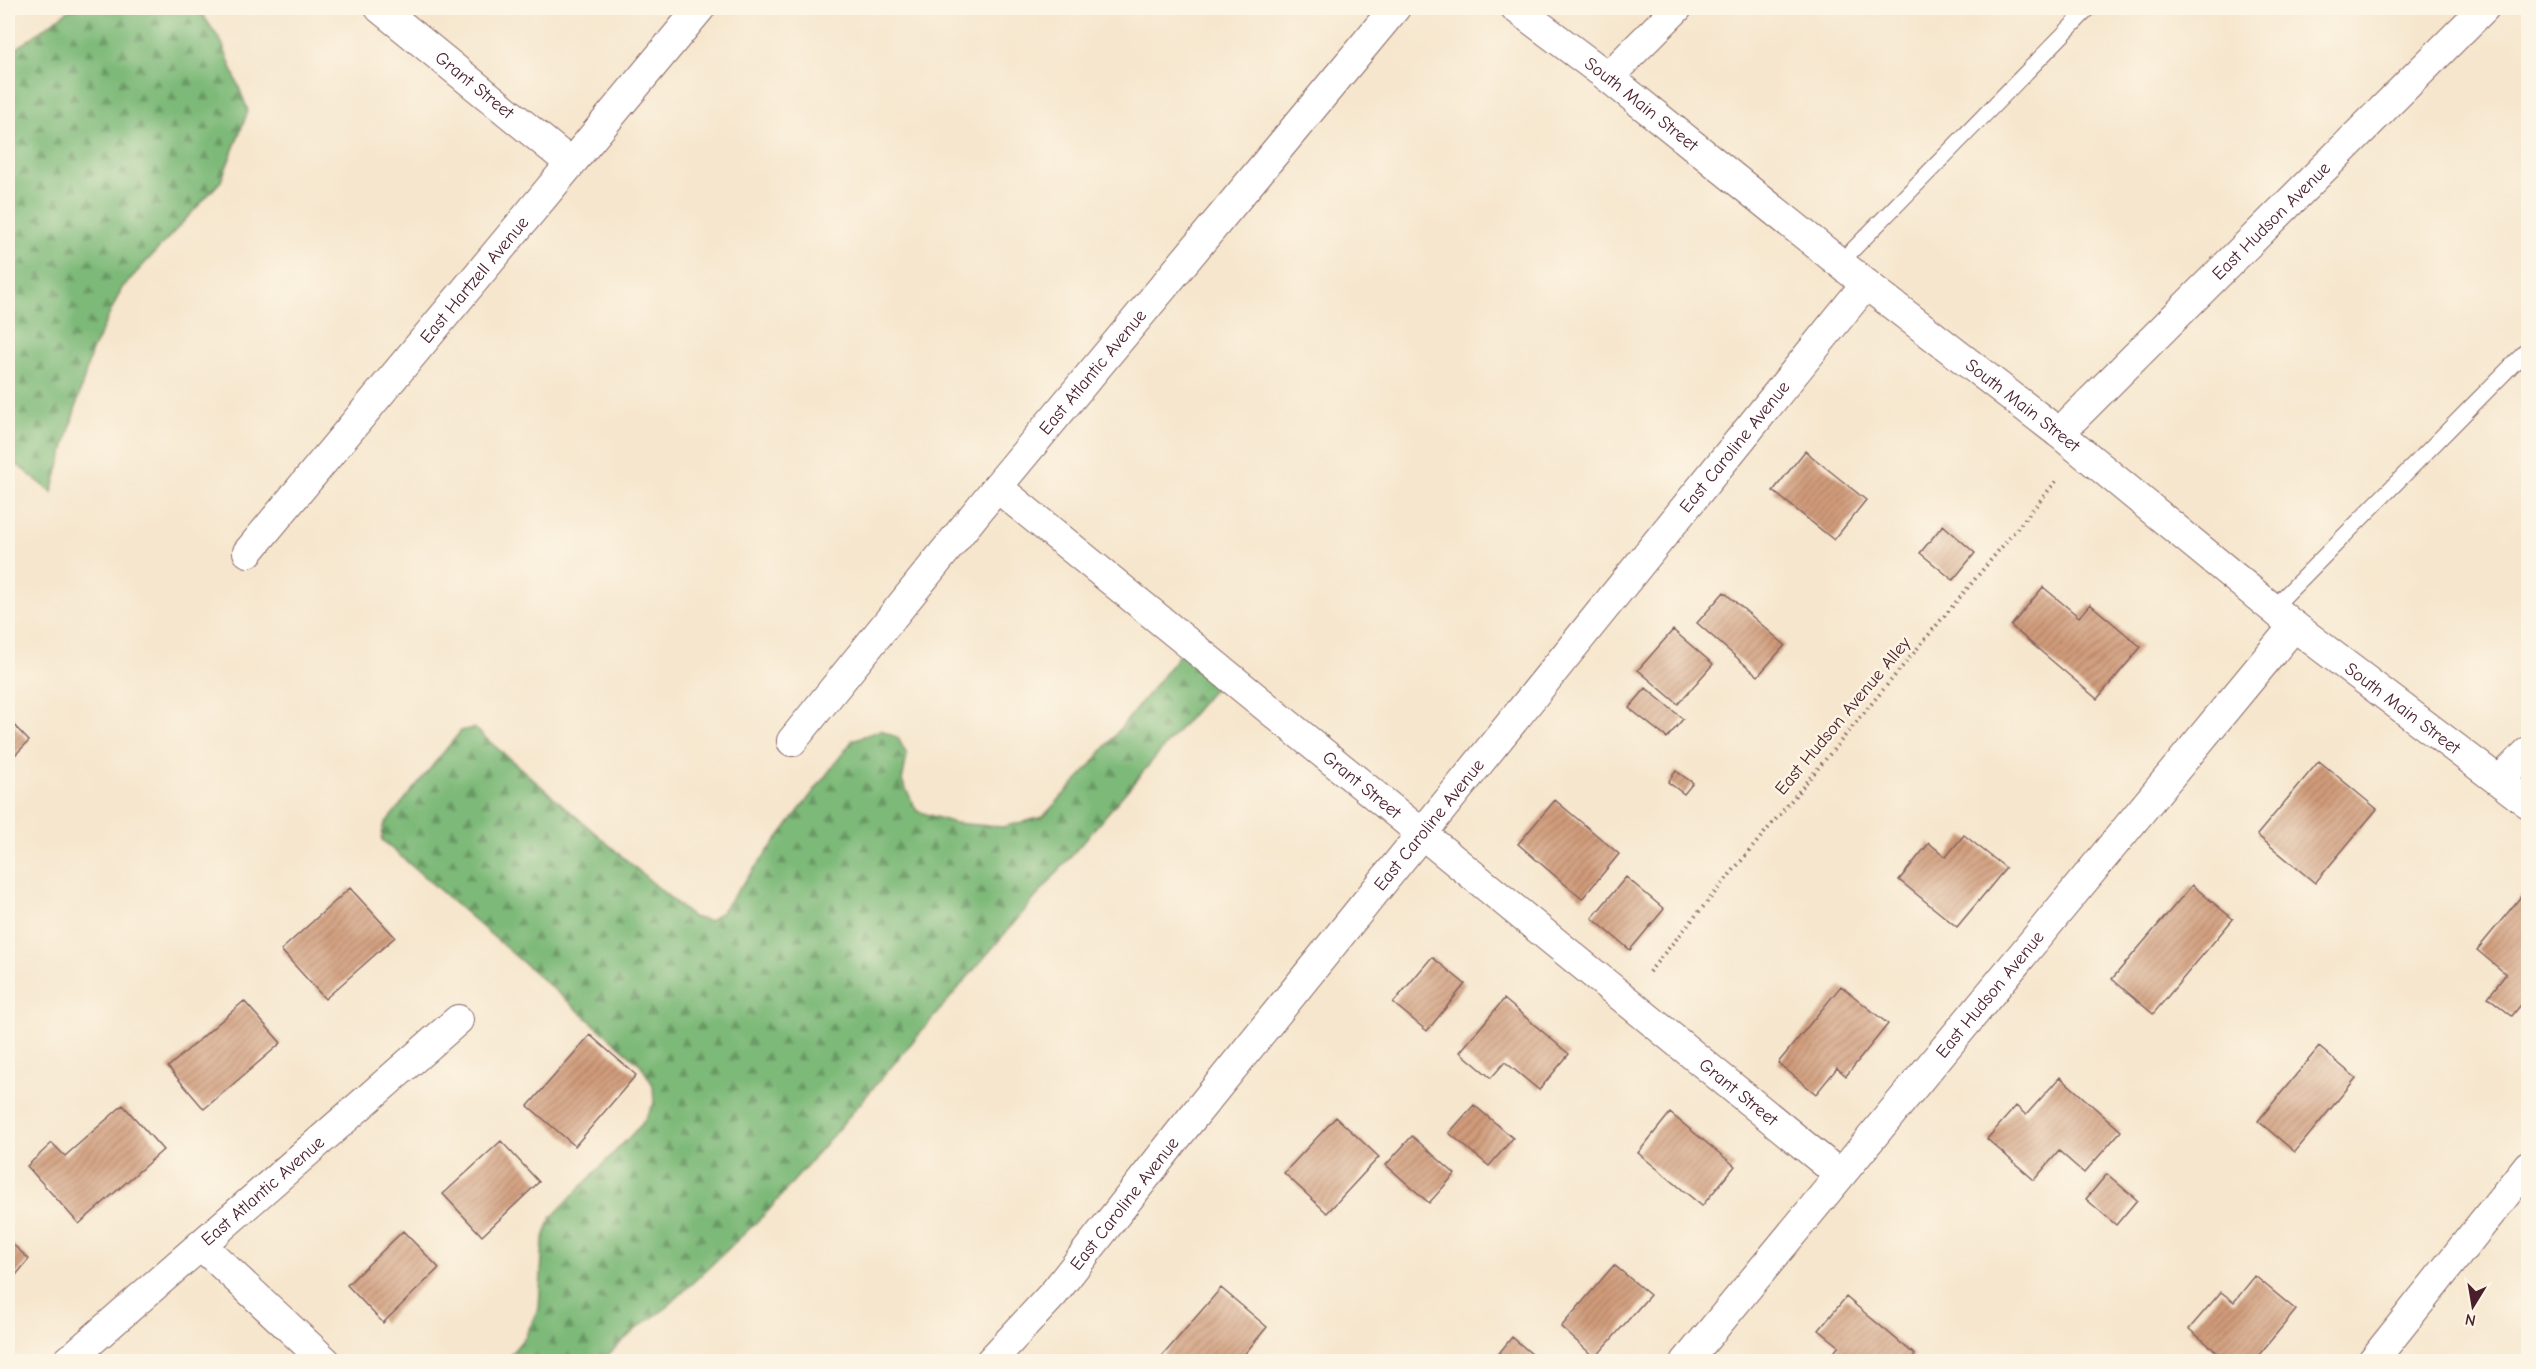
<svg xmlns="http://www.w3.org/2000/svg" width="2536" height="1369" viewBox="0 0 2536 1369" font-family="'Comic Neue',sans-serif">
<defs>
<pattern id="forest-firs" width="22" height="20" patternUnits="userSpaceOnUse" patternTransform="scale(1.5)"><rect width="22" height="20" fill="#7db978"/><path d="M5 1l3.5 6h-7zM16 11l3.5 6h-7z" fill="#689663"/></pattern>
<pattern id="building-hatch" width="6" height="6" patternUnits="userSpaceOnUse" patternTransform="scale(1.5)"><rect width="6" height="6" fill="#d09b7a"/><path d="M-1 1l2-2M0 6l6-6M5 7l2-2" fill="none" stroke="#ab7e64"/></pattern>
</defs>
<rect width="100%" height="100%" fill="#fcf5e5"/>
<filter id="ink" filterUnits="userSpaceOnUse"><feTurbulence type="fractalNoise" baseFrequency=".0167" numOctaves="2"/><feDisplacementMap in="SourceGraphic" scale="12" xChannelSelector="R" yChannelSelector="G"/><feConvolveMatrix kernelMatrix="1 2 1 2 8 2 1 2 1" color-interpolation-filters="sRGB"/></filter>
<filter id="wash" filterUnits="userSpaceOnUse"><feTurbulence type="fractalNoise" baseFrequency=".008" numOctaves="4" result="noise"/><feDisplacementMap in="SourceGraphic" scale="24" xChannelSelector="R" yChannelSelector="G"/><feGaussianBlur stdDeviation="1.35" result="paint"/><feColorMatrix in="noise" values="0 0 0 0 0 0 0 0 0 0 0 0 0 0 0 0 0 1.4 0 .05"/><feComposite in="paint" operator="in"/></filter>
<g filter="url(#wash)">
<rect width="100%" height="100%" fill="#f6e6cd"/>
<path fill="url(#forest-firs)" stroke="#646c52" stroke-width="1.5" d="M72,8H198L222,43L248,111L221,181L122,288L91,353L52,492L8,458V55Z
M1184,649L1223,678L768,1211L665,1309L636,1329L601,1361H505L525,1337L539,1308L543,1241L551,1218L642,1124L654,1104L653,1085L641,1065L382,840L383,826L461,731L474,728L692,917L709,921L722,911L853,740L881,730L898,738L907,755L902,781L917,811L954,823L1002,827L1043,817L1091,765Z"/>
<g id="blocks">
<path fill="url(#building-hatch)" d="M1805,451L1866,500L1834,540L1773,491Z
M1943,525L1975,553L1953,580L1920,553Z
M2043,587L2079,617L2090,604L2141,647L2097,699L2011,626Z
M1724,592L1785,645L1758,676L1697,623Z
M1673,630L1713,664L1678,704L1638,670Z
M1646,688L1683,719L1667,738L1629,708Z
M8,719L29,741L8,762Z
M2319,761L2377,809L2315,883L2257,835Z
M1676,771L1693,783L1684,794L1668,782Z
M1555,800L1619,854L1582,899L1518,844Z
M1964,835L2006,868L1957,927L1899,880L1929,843L1946,857Z
M1626,877L1664,909L1630,950L1592,918Z
M2192,885L2233,919L2153,1014L2112,979Z
M350,888L395,937L325,999L281,950Z
M2528,888V960L2523,966L2528,971V996L2512,1016L2488,997L2506,974L2477,950Z
M1432,957L1465,984L1427,1031L1393,1003Z
M1841,986L1888,1024L1846,1076L1837,1068L1816,1094L1778,1063Z
M1504,999L1569,1054L1539,1090L1505,1062L1491,1078L1460,1052Z
M244,1001L281,1043L204,1109L168,1067Z
M590,1035L636,1075L575,1146L528,1106Z
M2319,1047L2356,1078L2295,1152L2258,1121Z
M2060,1077L2121,1131L2084,1173L2059,1151L2034,1180L1987,1139L2016,1106L2026,1115Z
M123,1105L163,1150L79,1224L27,1166L52,1143L65,1156Z
M1474,1105L1513,1138L1489,1166L1449,1133Z
M1670,1113L1735,1166L1702,1206L1638,1153Z
M1336,1117L1379,1157L1327,1213L1284,1173Z
M1412,1136L1455,1174L1429,1203L1386,1165Z
M501,1141L539,1182L482,1236L443,1194Z
M2107,1174L2137,1200L2116,1225L2086,1199Z
M403,1231L439,1268L383,1323L347,1285Z
M8,1240L29,1259L8,1285Z
M1614,1265L1650,1295L1595,1358L1561,1327Z
M2255,1276L2296,1310L2253,1362H2229L2189,1329L2221,1292L2234,1302Z
M1221,1288L1267,1327L1238,1362H1157Z
M1846,1297L1915,1355L1910,1362H1826L1839,1346L1819,1330Z
M1512,1337L1541,1362H1492Z"/>
</g>
</g>
<g filter="url(#ink)">
<use href="#blocks" fill-opacity="0" stroke="#866564" stroke-width="1.5"/>
<g fill="none" stroke-linecap="round" stroke-linejoin="round">
<g stroke="#866564" stroke-width="17">
<path id="lane" d="M1840,263L2089,8
M2273,608L2528,349"/>
</g>
<g stroke="#866564" stroke-width="32">
<g id="street">
<path id="s1" d="M380,8L569,162"/>
<path id="s2" d="M1516,8L1608,77L1866,284L2059,433L2294,626L2528,803"/>
<path d="M1608,77L1677,8"/>
<path id="s3" d="M2059,433L2484,8"/>
<path id="s4" d="M997,487L1839,1174"/>
<path id="s5" d="M248,552L700,8"/>
<path id="s6" d="M792,741L997,487L1395,8"/>
<path d="M2500,780L2528,752"/>
<path d="M201,1245L326,1362"/>
<path id="s7" d="M67,1362L458,1020"/>
<path id="s8" d="M990,1362L1054,1293L1179,1134L1866,284"/>
<path id="s9" d="M1686,1362L2294,626"/>
<path d="M2372,1362L2528,1166"/>
</g>
</g>
<path stroke="#866564" stroke-width="4" stroke-dasharray="1.5 4.5" stroke-linecap="butt" d="M1649,972L2058,479"/>
<use href="#lane" stroke="#fff" stroke-width="15"/>
<use href="#street" stroke="#fff" stroke-width="30"/>
</g>
</g>
<g text-anchor="middle" dominant-baseline="central" stroke-width="5" stroke-linejoin="round" paint-order="stroke">
<g font-size="18" fill="#4a1f2b" stroke="#fcf5e5">
<text stroke="none"><textPath href="#s1" startOffset="122">Grant Street</textPath></text>
<text stroke="none"><textPath href="#s2" startOffset="158">South Main Street</textPath></text>
<text stroke="none"><textPath href="#s3" startOffset="300">East Hudson Avenue</textPath></text>
<text stroke="none"><textPath href="#s5" startOffset="354">East Hartzell Avenue</textPath></text>
<text stroke="none"><textPath href="#s6" startOffset="476">East Atlantic Avenue</textPath></text>
<text stroke="none"><textPath href="#s2" startOffset="644">South Main Street</textPath></text>
<text stroke="none"><textPath href="#s8" startOffset="1180">East Caroline Avenue</textPath></text>
<text stroke="none"><textPath href="#s2" startOffset="1130">South Main Street</textPath></text>
<text transform="translate(1843 716) rotate(-50)">East Hudson Avenue Alley</text>
<text stroke="none"><textPath href="#s4" startOffset="471">Grant Street</textPath></text>
<text stroke="none"><textPath href="#s8" startOffset="694">East Caroline Avenue</textPath></text>
<text stroke="none"><textPath href="#s9" startOffset="477">East Hudson Avenue</textPath></text>
<text stroke="none"><textPath href="#s4" startOffset="957">Grant Street</textPath></text>
<text stroke="none"><textPath href="#s7" startOffset="260">East Atlantic Avenue</textPath></text>
<text stroke="none"><textPath href="#s8" startOffset="208">East Caroline Avenue</textPath></text>
</g>
</g>
<rect width="2536" height="1369" fill="none" stroke="#fcf5e5" stroke-width="30"/>
<g transform="translate(2473 1306) rotate(191)" stroke="#fcf5e5" stroke-width="4.5" paint-order="stroke">
<path d="M0-4.5L10 22L0 15L-10 22Z" fill="#4a1f2b"/>
<text y="-9" font-size="16" font-weight="bold" text-anchor="middle" fill="#4a1f2b">N</text>
</g>
</svg>
